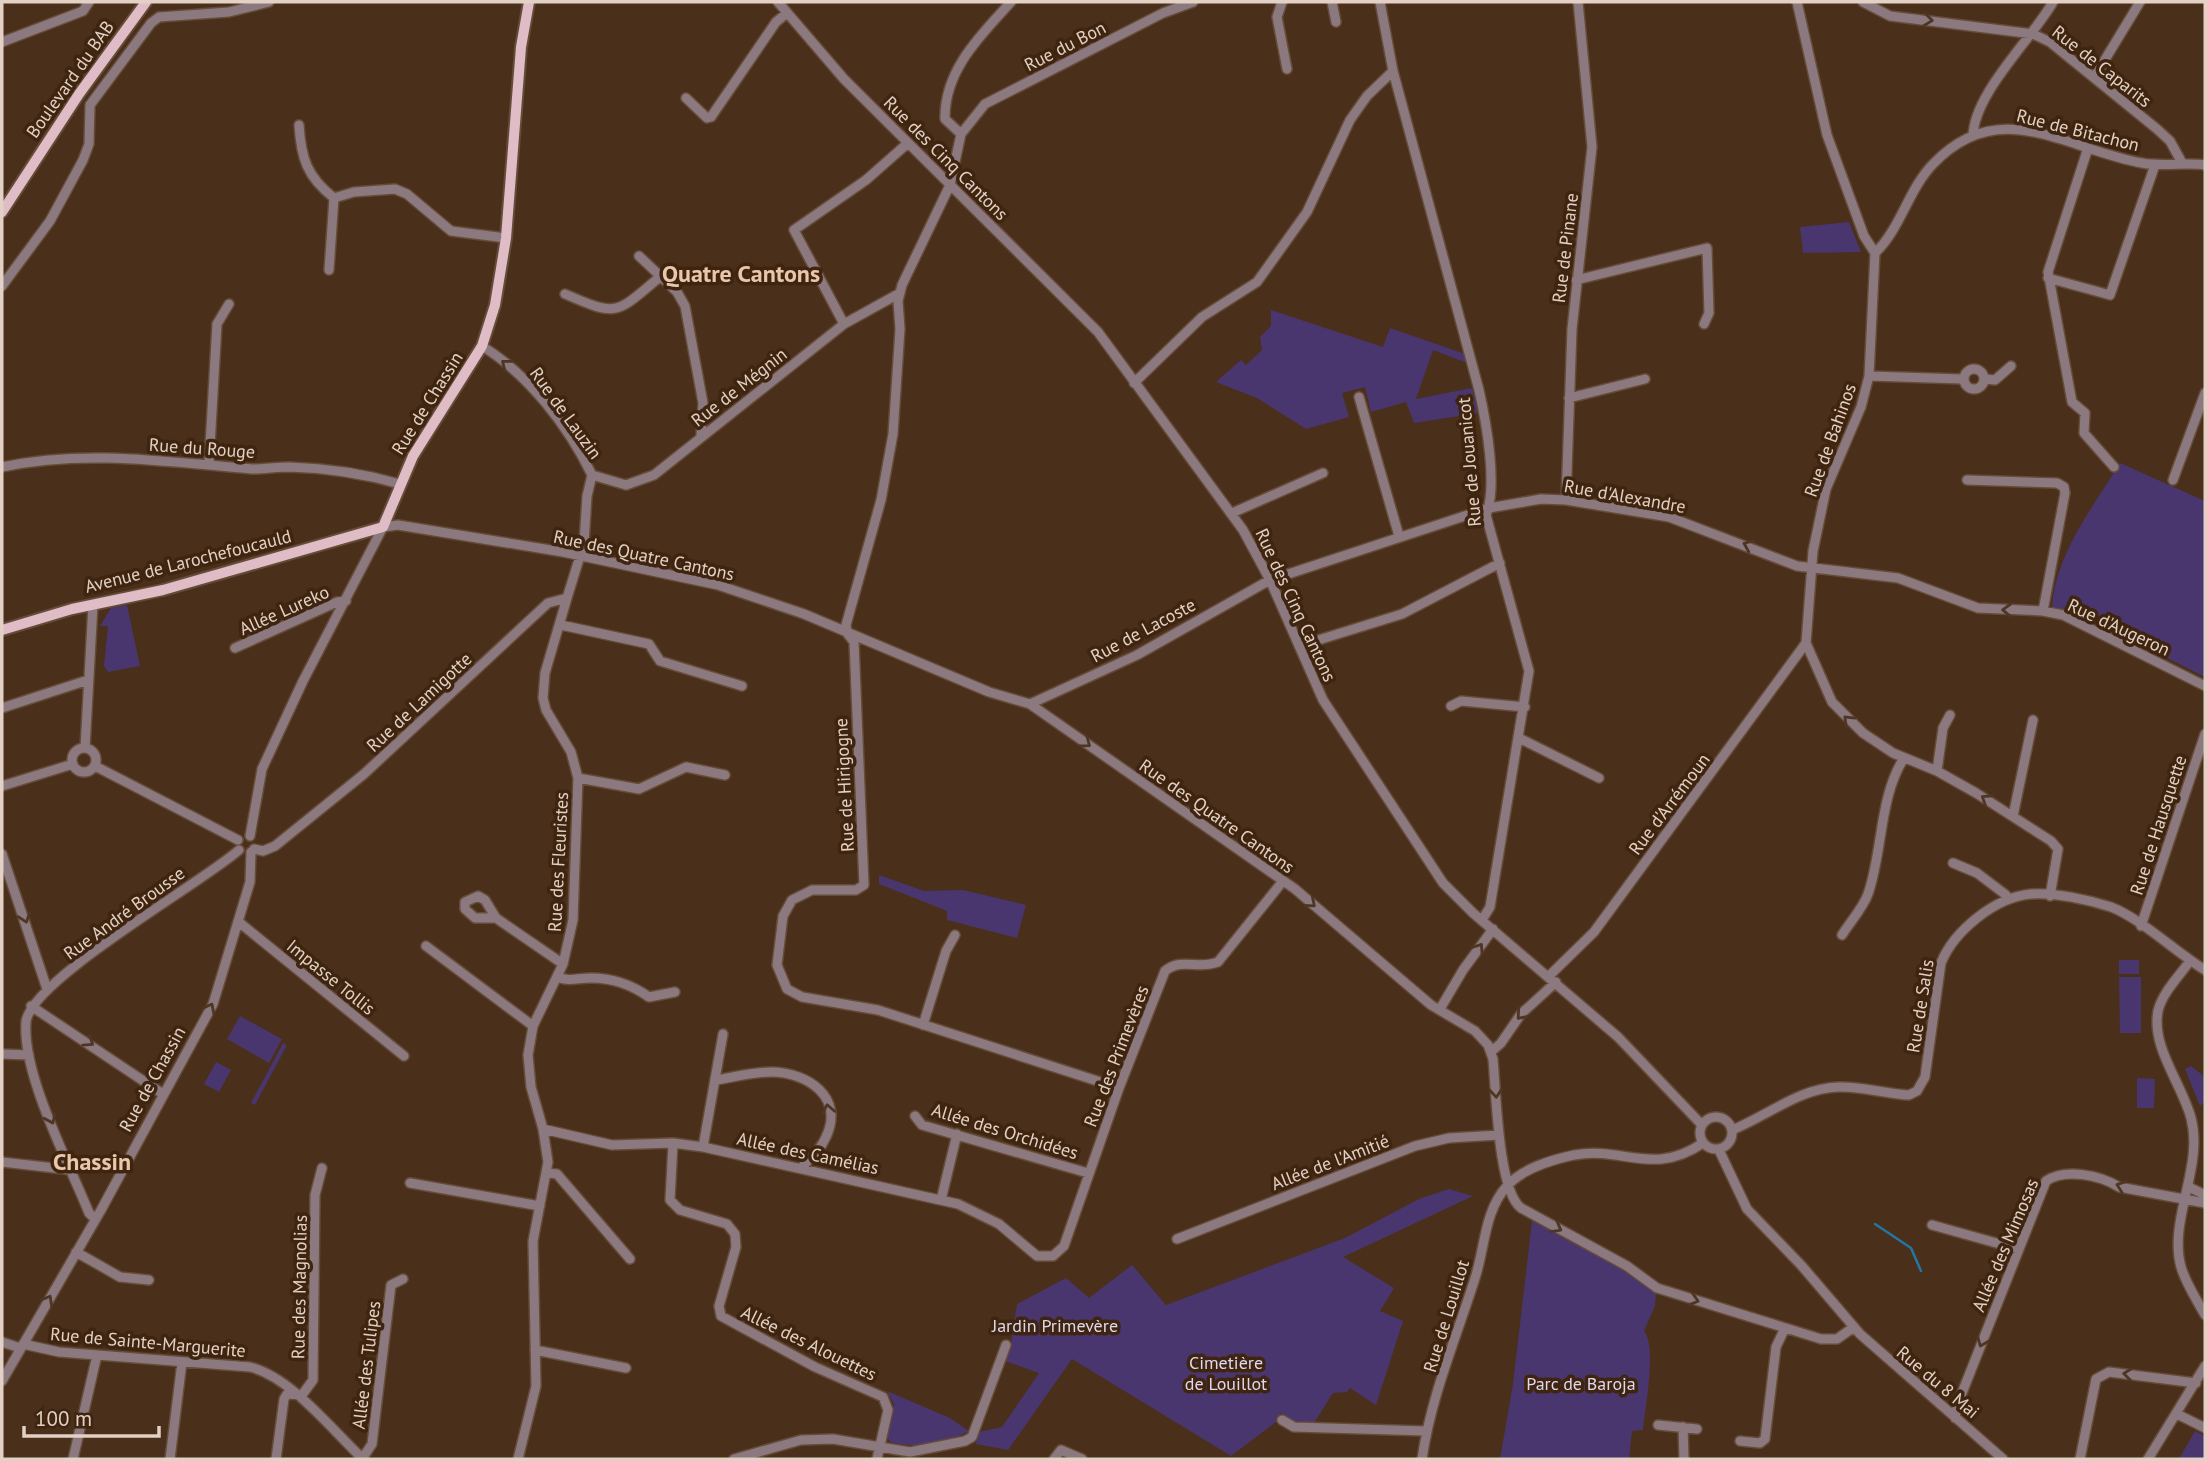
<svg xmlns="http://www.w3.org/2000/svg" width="2207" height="1461" viewBox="0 0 2207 1461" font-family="'PT Sans',sans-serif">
<rect width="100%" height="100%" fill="#4a2f1a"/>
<path fill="#4a366e" d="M1849,222L1861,252L1803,253L1800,227Z
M1271,310L1383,347L1390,328L1465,354L1467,363L1433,350L1416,399L1472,388L1478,413L1414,423L1406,402L1371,412L1365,387L1342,393L1349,417L1306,429L1257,398L1216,382L1241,360L1246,365L1262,350L1260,337L1271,326Z
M2120,463L2205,501V677L2076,612L2052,607C2056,553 2093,507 2120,463Z
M127,605L140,666L108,672L104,666L108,626H100L111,608Z
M879,875L924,891L963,890L1026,905L1017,938L947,920V911L879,884Z
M2119,960H2139V974H2119Z
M2119,977H2141V1033H2120Z
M240,1016L282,1039L269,1063L227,1039Z
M283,1043L287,1045L255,1105L251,1103Z
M216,1062L231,1070L219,1092L204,1084Z
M2191,1066L2205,1077V1101L2200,1106L2185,1069Z
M2137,1078L2155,1079L2154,1108H2137Z
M1449,1189L1473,1196L1343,1257L1394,1288L1380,1311L1403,1321L1376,1405L1350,1388L1347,1392L1333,1393L1314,1423L1295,1421L1281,1413L1276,1422L1231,1456L1072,1359L1008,1450L976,1444L979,1432L1002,1427L1039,1373L1005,1361L1011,1343L1017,1304L1066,1278L1089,1298L1132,1265L1166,1305L1345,1238L1419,1199Z
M1532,1221L1642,1279L1656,1293L1655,1306L1644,1331C1657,1346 1645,1409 1643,1430L1632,1431L1629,1459H1500L1513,1384Z
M887,1391L950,1418L969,1431C948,1443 915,1449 891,1442L887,1438L894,1404Z
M2195,1431L2205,1436V1459H2179Z"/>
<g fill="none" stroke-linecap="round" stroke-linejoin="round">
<path stroke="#2476a4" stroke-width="2.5" d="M1875,1224L1911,1248L1921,1271"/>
<g stroke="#654c39" stroke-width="12">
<path id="minor" d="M778,2L844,79L1098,332L1243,530L1270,580L1323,700L1443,883L1473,913L1618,1037L1702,1125
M1011,2C981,35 944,70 945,119L961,134L950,185L902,285L898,301L900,329L893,434L881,500L846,625L847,633L854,642L864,885L856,890H812L792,900L783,916L777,965L787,989L802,997L878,1010L1119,1088
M1282,2L1277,17L1287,69
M1332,2L1336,22
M1380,2L1393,71L1479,390C1486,421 1498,486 1486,515L1529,671L1490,907L1482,920
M1797,2L1827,135L1864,236L1875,253L1869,376L1861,407L1826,489L1813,551L1806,643L1832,702L1863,733L1893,753L1937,771L1976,793L2051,841L2058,849L2050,896
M1863,2L1890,16L2033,34L2050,42L2157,129L2170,141L2181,161
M2,42L83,11L89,2
M2095,76L2140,2
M686,98L707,118L711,117L776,22L787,13
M299,125C301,158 307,177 334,198L329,270
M961,134L985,104L1163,13L1193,2
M1973,136C1974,93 2032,39 2053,2
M2088,148L2048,272L2072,402L2085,413L2084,433L2114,467
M334,198L354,192L395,189L407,194L451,231L506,238
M1875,253C1901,228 1908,190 1933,164C2000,94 2065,149 2142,163C2163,167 2184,162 2205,165
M639,256L677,292L685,306L703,403L701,435
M2048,278L2110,295L2155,165
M1576,280L1707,248L1709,313L1704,324
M2,286L50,221L83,160L89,144L90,105L151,23L159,17L229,12L269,2
M565,294C620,318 616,313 661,276
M844,324L794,230L866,180L908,143
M1964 379a10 10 0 1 1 20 0a10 10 0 1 1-20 0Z
M1869,376L1962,379
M1985,379L1995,380L2011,366
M1134,383L1202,317L1257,282L1307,212L1350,120L1367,96L1393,71
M1359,397L1399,536
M1569,398L1645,379
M209,463L217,324L229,304
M2,467C85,449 169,462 252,469C264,469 277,467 289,467C326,468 365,474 400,484
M592,475L626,485L654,475L844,324L900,293
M1967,480L2057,483L2064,487L2065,493L2043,611
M2173,480L2205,393
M1566,500L1572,329L1592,147L1578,2
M1232,513L1323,473
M561,625L649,644L660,661L742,686
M1299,646L1402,614L1500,563
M235,648L337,602L346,601
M1030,704L1137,655L1270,580L1489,508L1541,499L1566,500L1669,517L1797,566L1898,578L1978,608L2043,611L2063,615L2205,686
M1451,706L1461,701L1525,707
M2,708L88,680
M1519,738L1599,778
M72 760a12 12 0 1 1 24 0a12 12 0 1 1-24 0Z
M85,748L93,605
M95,766L238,840
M1937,771L1943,728L1950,715
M578,778L639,789L686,767L725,775
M2,786L73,764
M2013,816L2033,720
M250,836L262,769L303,681L383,527L398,525L563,552L718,585L804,614L989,692L1030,704L1295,889L1431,1005L1475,1031L1488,1045L1493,1059C1496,1090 1498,1191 1521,1208L1627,1266L1657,1288L1821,1339H1837L1854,1327
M254,849L263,851L275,846L364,774L548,603L567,598L584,543L587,496L592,475C568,426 529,375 482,346
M2,854L47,989
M1953,863L1977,873L2006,895
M496,918H475L465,909V902L478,896L485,900L496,918L563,964
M240,923L404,1056
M2141,926L2205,734
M1842,935C1850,922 1863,908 1868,894C1883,851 1879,797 1904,758
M426,946L533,1026
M2190,961C2180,975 2162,993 2158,1011C2151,1047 2182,1084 2191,1118C2204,1167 2168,1220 2181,1267C2186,1284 2197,1300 2205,1315
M1549,976L1594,932L1806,643
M557,977C570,982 577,978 591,978C612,978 632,985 649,997L675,992
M31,1006L163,1094
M1440,1009L1463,970L1493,929
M923,1025L946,951L955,935
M1491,1052L1501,1043L1521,1014L1556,982
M2,1054L29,1055
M717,1080C734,1077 753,1072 771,1072C807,1072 845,1097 826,1137C821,1149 811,1158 802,1167
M915,1116L922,1125L1088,1173
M1700 1133a16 16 0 1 1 32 0a16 16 0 1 1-32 0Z
M543,1129L612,1145L673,1143L703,1147L958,1204L999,1224L1037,1256H1053L1064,1246L1119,1088L1165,971C1182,957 1198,970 1218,962L1283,881
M1732,1130C1767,1116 1800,1088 1838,1087C1862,1086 1885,1094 1909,1095L1917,1091L1925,1077L1941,963C1954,931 1995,897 2031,894C2054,892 2089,900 2111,907C2140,918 2177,953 2205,970
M673,1143L670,1200L680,1210L727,1224L735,1234L736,1247L719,1306L721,1316L815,1367L883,1397L888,1410L877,1459
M703,1147L723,1034
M1719,1150L1747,1209L1801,1265L1860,1334L2003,1459
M2,1162L72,1170
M547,1173L557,1174L630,1259
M410,1183L540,1206
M2189,1187L2205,1195
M941,1200L957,1134
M94,1218L89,1213C69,1163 22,1075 26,1022C30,980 202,883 239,850
M1932,1225L2018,1249
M1177,1239L1415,1146L1449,1138L1499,1135
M76,1252L120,1277L149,1280
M2,1342L20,1348
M23,1344L59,1352L250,1367C291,1377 332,1430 363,1459
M535,1350L626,1368
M2,1381L101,1210L213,1004L250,882L251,852
M2177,1414L2205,1428
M1955,1418L1958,1403L2046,1181C2065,1168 2100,1175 2119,1187L2205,1203
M1282,1420L1294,1427L1426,1431
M1658,1425L1697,1429
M1683,1427L1684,1459
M1740,1441L1760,1443L1765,1439L1776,1347L1785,1328
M73,1459L97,1355
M170,1459L182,1362
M276,1459L284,1399L287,1394L302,1395L313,1380L315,1195L322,1168
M362,1459L372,1444L391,1285L403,1279
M518,1459L536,1386L533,1241L548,1162L543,1129L531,1087L528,1055L533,1026L563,964L573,920L578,778L571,752L546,710L543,698L545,673L567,598
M734,1459L801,1440L833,1439L910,1452L965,1441L972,1437L1006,1345
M1054,1459L1061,1450L1082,1459
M1422,1459C1431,1396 1457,1336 1476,1275C1485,1245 1485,1210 1507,1186C1523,1168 1551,1160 1574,1155C1623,1146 1653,1177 1703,1143
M2080,1459L2096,1379L2109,1372L2196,1383
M2148,1459L2205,1366"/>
</g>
<g stroke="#654c39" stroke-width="14">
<path id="major" d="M2,212L79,94L146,2
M2,630L72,609L163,590L383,527L413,456L482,346L495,305L506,238L521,47L529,2"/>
</g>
<use href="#minor" stroke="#8b797f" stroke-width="9"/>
<use href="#major" stroke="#e0bcc6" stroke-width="10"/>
</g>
<defs><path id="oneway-chevron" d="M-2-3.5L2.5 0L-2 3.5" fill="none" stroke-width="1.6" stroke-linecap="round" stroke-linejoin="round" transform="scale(1.75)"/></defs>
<g stroke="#4e3625">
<use href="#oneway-chevron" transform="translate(1928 20) rotate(7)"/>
<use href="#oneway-chevron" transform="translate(506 364) rotate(-142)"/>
<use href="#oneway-chevron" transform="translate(1748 545) rotate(-157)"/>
<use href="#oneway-chevron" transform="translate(2007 610) rotate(-178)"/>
<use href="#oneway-chevron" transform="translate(1848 720) rotate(-136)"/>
<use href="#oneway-chevron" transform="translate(1086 743) rotate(37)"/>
<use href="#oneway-chevron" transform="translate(1986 799) rotate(-147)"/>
<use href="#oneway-chevron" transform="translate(1311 903) rotate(40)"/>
<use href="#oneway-chevron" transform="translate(25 918) rotate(72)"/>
<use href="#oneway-chevron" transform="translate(1479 948) rotate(-56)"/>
<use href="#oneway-chevron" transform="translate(210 1008) rotate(-63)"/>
<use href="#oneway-chevron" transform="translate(1521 1015) rotate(131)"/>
<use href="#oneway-chevron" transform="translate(89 1042) rotate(34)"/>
<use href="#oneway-chevron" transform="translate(1496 1093) rotate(85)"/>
<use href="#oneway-chevron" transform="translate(828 1109) rotate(-101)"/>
<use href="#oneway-chevron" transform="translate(51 1119) rotate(67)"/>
<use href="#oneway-chevron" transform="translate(2121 1186) rotate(-161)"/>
<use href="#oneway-chevron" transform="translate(1557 1228) rotate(29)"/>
<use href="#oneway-chevron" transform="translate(48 1300) rotate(-60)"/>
<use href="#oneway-chevron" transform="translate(1694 1300) rotate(17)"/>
<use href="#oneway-chevron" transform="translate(1982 1342) rotate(112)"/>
<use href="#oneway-chevron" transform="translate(2128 1374) rotate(-173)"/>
</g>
<g text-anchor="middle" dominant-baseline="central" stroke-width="7" stroke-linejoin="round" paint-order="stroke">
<g font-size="18" fill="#e2d1c4" stroke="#3f250f">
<text transform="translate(1065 46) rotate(-27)">Rue du Bon</text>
<text transform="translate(2102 66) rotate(38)">Rue de Caparits</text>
<text transform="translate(70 79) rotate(-55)">Boulevard du BAB</text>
<text transform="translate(2078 130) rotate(14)">Rue de Bitachon</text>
<text transform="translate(946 158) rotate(45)">Rue des Cinq Cantons</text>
<text transform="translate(1565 248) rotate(-83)">Rue de Pinane</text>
<text transform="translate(739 387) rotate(-38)">Rue de Mégnin</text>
<text transform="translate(427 403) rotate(-58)">Rue de Chassin</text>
<text transform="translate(566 413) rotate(54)">Rue de Lauzin</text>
<text transform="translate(1830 440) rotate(-70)">Rue de Bahinos</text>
<text transform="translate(202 448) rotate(4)">Rue du Rouge</text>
<text transform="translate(1469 462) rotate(-95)">Rue de Jouanicot</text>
<text transform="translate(1625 496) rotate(10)">Rue d'Alexandre</text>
<text transform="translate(644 555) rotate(12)">Rue des Quatre Cantons</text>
<text transform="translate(188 561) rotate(-14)">Avenue de Larochefoucauld</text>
<text transform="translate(1296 605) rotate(65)">Rue des Cinq Cantons</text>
<text transform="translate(284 610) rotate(-24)">Allée Lureko</text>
<text transform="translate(2119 627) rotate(25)">Rue d'Augeron</text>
<text transform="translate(1143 630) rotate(-28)">Rue de Lacoste</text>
<text transform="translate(419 702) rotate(-43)">Rue de Lamigotte</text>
<text transform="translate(844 785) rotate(-93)">Rue de Hirigogne</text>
<text transform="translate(1669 804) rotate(-53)">Rue d'Arrémoun</text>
<text transform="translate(1217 816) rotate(35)">Rue des Quatre Cantons</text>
<text transform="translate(2158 825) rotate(-72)">Rue de Hausquette</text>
<text transform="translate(558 862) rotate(-87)">Rue des Fleuristes</text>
<text transform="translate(124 913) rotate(-36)">Rue André Brousse</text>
<text transform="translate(331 977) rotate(39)">Impasse Tollis</text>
<text transform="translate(1920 1006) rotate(-81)">Rue de Salis</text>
<text transform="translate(1116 1056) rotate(-69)">Rue des Primevères</text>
<text transform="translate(152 1079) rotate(-61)">Rue de Chassin</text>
<text transform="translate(1005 1131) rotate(17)">Allée des Orchidées</text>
<text transform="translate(808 1153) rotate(12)">Allée des Camélias</text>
<text transform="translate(1330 1162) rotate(-21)">Allée de l'Amitié</text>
<text transform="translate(2005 1245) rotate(-67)">Allée des Mimosas</text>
<text transform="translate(299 1287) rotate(-89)">Rue des Magnolias</text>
<text transform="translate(1446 1316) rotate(-73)">Rue de Louillot</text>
<text transform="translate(148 1342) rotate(5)">Rue de Sainte-Marguerite</text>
<text transform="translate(809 1343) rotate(26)">Allée des Alouettes</text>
<text transform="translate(366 1365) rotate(-83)">Allée des Tulipes</text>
<text transform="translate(1938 1382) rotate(40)">Rue du 8 Mai</text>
</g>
<g font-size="18" fill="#dfd8ef" stroke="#3f250f">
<text x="1055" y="1325">Jardin Primevère</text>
<text x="1226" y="1362">Cimetière<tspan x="1226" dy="21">de Louillot</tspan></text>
<text x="1581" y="1383">Parc de Baroja</text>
</g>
<g font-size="24" font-weight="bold" fill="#e9c7ad" stroke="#3f250f">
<text x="741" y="273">Quatre Cantons</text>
<text x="92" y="1161">Chassin</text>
</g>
</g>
<rect width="2207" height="1461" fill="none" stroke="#e2d1c4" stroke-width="7"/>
<path d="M24 1426v10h135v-10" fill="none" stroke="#e2d1c4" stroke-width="3.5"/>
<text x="35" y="1426" font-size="21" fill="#e2d1c4" stroke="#3f250f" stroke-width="5" paint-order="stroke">100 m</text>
</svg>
